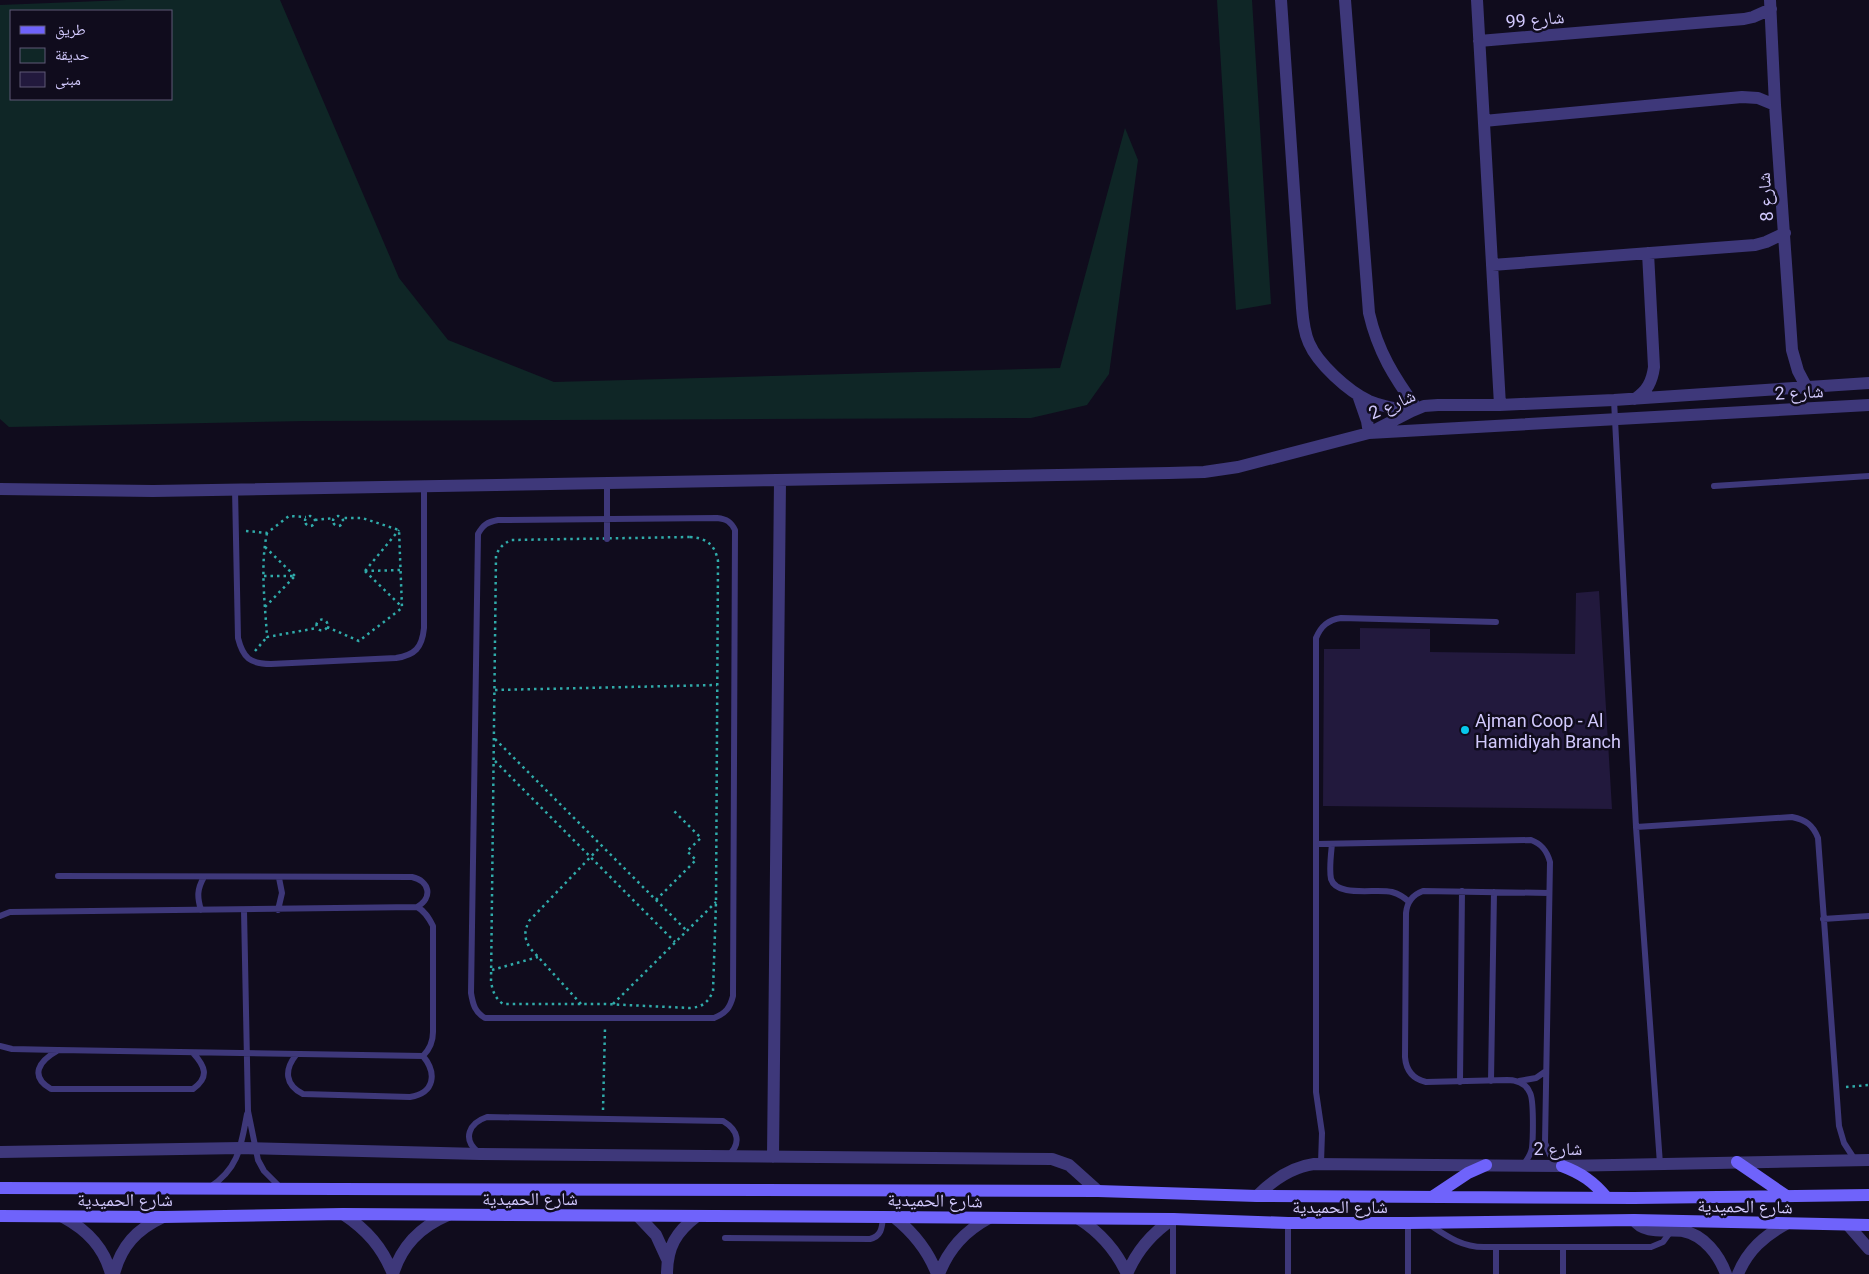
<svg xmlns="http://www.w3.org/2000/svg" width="1869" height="1274" viewBox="0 0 1869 1274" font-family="Roboto,'Noto Naskh Arabic',sans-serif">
<rect width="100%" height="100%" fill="#100c1d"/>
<path fill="#0f2626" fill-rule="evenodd" d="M126,0H280L399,278L448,340L554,382L1060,368L1125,128L1138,160L1109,374L1087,405L1031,418L305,421L9,427L0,419V5ZM171,11V99H11V11Z
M1217,0H1252L1271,304L1236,310Z"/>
<path fill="#22193d" d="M1599,591L1612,809L1323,806L1324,649H1360V628L1430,629V652L1575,654L1576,593Z"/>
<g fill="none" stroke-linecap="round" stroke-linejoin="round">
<path stroke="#30abaa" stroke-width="2.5" stroke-dasharray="2.5 4" stroke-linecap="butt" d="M333 521a5 5 0 1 1 10 0a5 5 0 1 1-10 0Z
M305 521a5 5 0 1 1 10 0a5 5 0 1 1-10 0Z
M315,520L334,518
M246,531L267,533L289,516L306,517
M267,533C260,566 265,603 267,637L317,628
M690,537C707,538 715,545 718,561L716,902L713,991C708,1003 702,1007 690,1008L605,1004H503C495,998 493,992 491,982L496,555C500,547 503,544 511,540Z
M265,547L295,576
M365,571L399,530
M365,571L402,607
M365,571L401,570
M264,576H293
M265,607L295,576
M316.5 625a5.5 5.5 0 1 1 11 0a5.5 5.5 0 1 1-11 0Z
M327,627L359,641L402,608L399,530L362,518H342
M255,651L267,637
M495,690L717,685
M495,739L687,931
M495,761L675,942
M656,900L696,860L687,851L701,838L674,811
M492,970L538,957
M581,1004L530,948C524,938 524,932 529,921L602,845
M613,1004L716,902
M1846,1087L1869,1085
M603,1110L605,1028"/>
<path stroke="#3e387a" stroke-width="6" d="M1614,400L1636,827L1660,1164
M607,484V539
M1714,486L1869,476
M235,489L238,638C243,658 250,664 271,664L396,658C415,655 422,648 424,628V486
M717,518C727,519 731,522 735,530L733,996C730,1008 726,1013 714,1018H485C475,1012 473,1005 471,993L478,534C483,525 487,522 498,520Z
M1636,827L1792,817C1806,820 1813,825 1818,838L1839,1126L1844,1143L1855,1160
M1316,844L1531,840C1542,844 1547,851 1550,862L1545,1143L1550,1155L1560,1164
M1332,844C1331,854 1329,869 1331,879C1337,898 1377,888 1392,892C1399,894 1404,897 1409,902
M58,876L412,877C430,881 433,898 417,907
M201,910C197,897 197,889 204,877
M244,910L248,1111L258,1160L264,1171L280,1187
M278,910L282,893L279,878
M0,916L10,912L417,907C425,911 429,918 433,926V1032C433,1042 430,1049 423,1056L58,1050L12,1049L0,1046
M1823,919L1869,916
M57,1051C39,1061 29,1076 51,1089H193C210,1077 205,1066 193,1053
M296,1055C284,1070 285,1085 303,1094L410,1097C435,1093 437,1073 423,1056
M1491,1081L1494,892
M1519,1081L1536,1078L1546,1071
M1460,1082L1462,891
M478,1152C462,1139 469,1123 487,1117L723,1121C738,1130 742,1143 728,1156
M1321,1163L1322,1133L1316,1092V638C1321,626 1328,620 1341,618L1496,622
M1523,1165C1527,1160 1531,1154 1532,1148C1533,1138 1534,1100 1530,1093C1526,1083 1517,1080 1507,1080L1426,1082C1413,1079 1406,1070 1405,1057L1406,913C1407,902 1412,895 1423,891L1549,893
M210,1187C239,1168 241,1146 247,1114
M1288,1223V1274
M1408,1223V1274
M1430,1225C1448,1237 1462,1247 1484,1247H1651L1663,1242L1671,1231
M725,1238L870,1239C882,1236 882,1227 883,1217
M1173,1274V1220
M1496,1274V1247
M1563,1274V1248"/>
<path stroke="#3e387a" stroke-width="12" d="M1281,0L1302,308C1303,320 1304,332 1309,343C1318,364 1348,391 1369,401C1383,407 1397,409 1411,411
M1345,0L1369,313C1378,352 1394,377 1417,409
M1477,0L1500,405
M1770,0L1775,105L1792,350L1798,371L1807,388
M1479,41L1744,19L1753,17L1771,9
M1484,121L1742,97L1758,98L1775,105
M1492,265L1755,245L1766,242L1785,233
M1358,395L1367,421L1369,433
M1635,399C1647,391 1652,382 1654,367L1648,253
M1373,431L1412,411L1424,406L1438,405H1500L1614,400L1869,383
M0,489L153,491L1169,473L1204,472L1238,467L1369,433L1869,405
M0,1152L241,1148L480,1154L1052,1159L1069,1165L1098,1191
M773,1157L780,481
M1257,1196C1273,1180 1291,1167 1314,1164L1562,1166L1869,1160
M343,1214C367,1230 382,1247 393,1274
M638,1216L656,1235L667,1259
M63,1217C87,1230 104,1247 111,1274
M894,1217C914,1233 928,1250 937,1274
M1079,1219C1101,1233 1116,1250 1127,1274
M1634,1220C1644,1235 1667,1229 1683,1231C1704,1235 1719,1255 1726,1274
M1848,1225L1869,1249
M114,1274C121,1246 137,1229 163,1217
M393,1274C402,1245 420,1227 448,1215
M667,1274C667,1247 676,1232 697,1216
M939,1274C949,1248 965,1231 989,1218
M1127,1274C1137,1250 1152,1233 1173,1219
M1738,1274C1748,1250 1764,1236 1786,1224"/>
<path stroke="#6f63fb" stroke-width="12" d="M1737,1162L1785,1195
M1562,1166C1581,1173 1594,1182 1607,1198
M0,1188L1098,1191L1257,1196L1634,1198L1869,1195
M1432,1197L1468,1173L1486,1165
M0,1216L163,1217L343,1214L883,1217L1173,1219L1288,1223H1408L1634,1220L1869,1225"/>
</g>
<circle fill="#07c8ec" stroke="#100c1d" stroke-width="2" cx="1465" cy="730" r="5"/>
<g text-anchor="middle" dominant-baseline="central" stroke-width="5" stroke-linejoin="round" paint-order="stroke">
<g font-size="18" fill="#d2c9fd" stroke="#100c1d">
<text transform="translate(1535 19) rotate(-5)">شارع 99</text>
<text transform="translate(1765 197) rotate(-94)">شارع 8</text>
<text transform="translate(1799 392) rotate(-3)">شارع 2</text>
<text transform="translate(1392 404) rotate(-24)">شارع 2</text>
<text x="1558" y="1148">شارع 2</text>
<text x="530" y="1198">شارع الحميدية</text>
<text x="125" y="1199">شارع الحميدية</text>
<text transform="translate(935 1200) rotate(1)">شارع الحميدية</text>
<text x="1340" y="1206">شارع الحميدية</text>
<text transform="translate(1745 1206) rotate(1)">شارع الحميدية</text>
</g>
<g font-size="18" fill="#d2c9fd" stroke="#100c1d" text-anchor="start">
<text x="1475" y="720">Ajman Coop - Al<tspan x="1475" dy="21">Hamidiyah Branch</tspan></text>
</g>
</g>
<rect x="10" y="10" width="162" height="90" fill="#100c1d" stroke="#5e5877"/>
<rect x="20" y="26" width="25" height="8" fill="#6f63fb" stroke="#5e5877"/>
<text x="55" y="35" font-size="15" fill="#d2c9fd">طريق</text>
<rect x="20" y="48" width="25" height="15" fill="#0f2626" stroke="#5e5877"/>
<text x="55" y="60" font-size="15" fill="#d2c9fd">حديقة</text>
<rect x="20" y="72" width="25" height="15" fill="#22193d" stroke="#5e5877"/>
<text x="55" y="85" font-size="15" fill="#d2c9fd">مبنى</text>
</svg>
